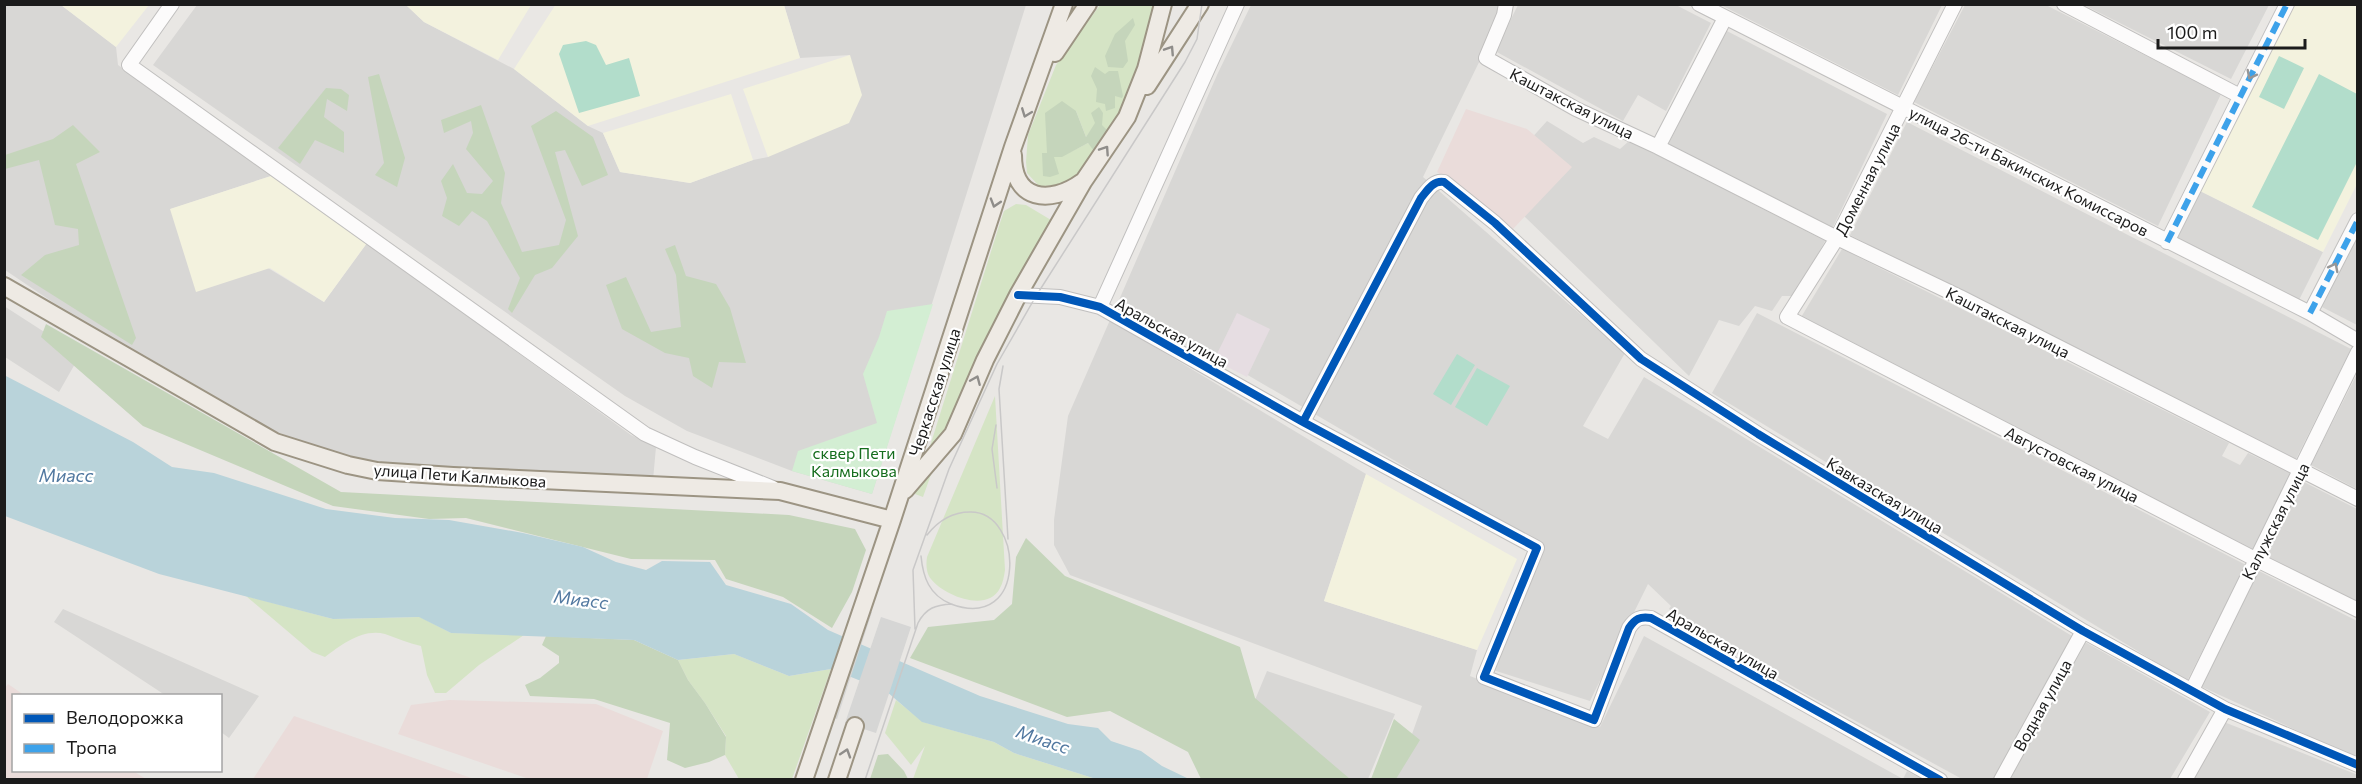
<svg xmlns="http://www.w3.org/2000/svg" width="2362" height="784" viewBox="0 0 2362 784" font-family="Commissioner,sans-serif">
<rect width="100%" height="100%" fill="#e9e7e4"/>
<path fill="#d8d7d5" d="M4,5H61L116,47L118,65L271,176L171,209L324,302L367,243L631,435L656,447L653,480L399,465L331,453L275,431L54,303L5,270Z
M197,5H406L424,22L514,69L588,126L603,133L620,172L690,183L753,160L768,157L850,55L800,58L784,5H1026L872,494L792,471L687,431L625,396L153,65Z
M1251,5H1500L1484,52L1423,177L1625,353L1583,426L1608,439L1644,377L2072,636L1995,779H1962L1808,695L1692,628L1669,609L1671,606L1648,584L1590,701L1493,670L1543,547L1119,300L1217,75Z
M1518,5H1676L1711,23L1666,111L1638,95L1623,121L1495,51Z
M1721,5H1942L1898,95Z
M1965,5H2046L2221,94L2158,226L1914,102Z
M2084,5L2269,4V5L2231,79Z
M1725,30L1887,114L1833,227L1668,145Z
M1547,121L1583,143L1594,137L1620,149L1629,141L1825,241L1795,296H1782L1772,311L1755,306L1739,326L1719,320L1689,376L1522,214L1518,153Z
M1907,122L2351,349L2295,461L1850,235Z
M2198,190L2323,252L2299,300L2174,236Z
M2357,235V325L2322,307Z
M1842,249L2229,443L2222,456L2240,465L2248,453L2291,474L2253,552L1800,319Z
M4,306L80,355L59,392L5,357Z
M1757,313L2246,565L2187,681L1712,393Z
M1110,320L1366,474L1324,601L1477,650L1470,676L1600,727L1644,636L1903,779L1907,771L1922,779H1396L1422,706L1070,575L1054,545V520L1068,416Z
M2357,374L2358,489H2357L2311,465Z
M2304,482L2357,509V604L2265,557Z
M2259,571L2357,621V758L2200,686Z
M63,609L259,696L229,738L221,732L220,696L165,695L54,622Z
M2085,642L2210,712L2170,779H2009Z
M1267,671L1395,714L1368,779H1348L1255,700Z
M2224,722L2358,775L2357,780H2190Z"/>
<path fill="#eadcda" d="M1466,109L1527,129L1572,167L1513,229L1437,172Z
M8,684L24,695L14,696V770L133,771L146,779H5L4,689Z
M449,700L596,704L663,731L647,779H529L398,734L411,705Z
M294,716L474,779H253Z"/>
<path fill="#e6dde2" d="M1237,313L1270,329L1247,377L1214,360Z"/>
<path fill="#f3f2de" d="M556,4L784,5L800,58L588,126L514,69Z
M61,5H149L116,47Z
M406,5H531L498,60L424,22Z
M2291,5H2357V184L2323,252L2198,190Z
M850,55L862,95L849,123L768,157L743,89Z
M731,94L753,160L690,183L620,172L603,133Z
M271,176L367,243L324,302L270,268L196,292L170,209Z
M1366,474L1517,559L1477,650L1324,601Z"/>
<path fill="#d5e4c5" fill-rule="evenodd" d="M1100,5H1153C1144,60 1124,117 1089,161C1085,167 1081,175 1074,179C1063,185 1051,186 1039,186L1027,173L1026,162L1028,135L1056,65ZM1076,111L1086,137L1096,123L1095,150L1088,143C1072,151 1061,160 1043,153H1047L1048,141Z
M1016,204L1026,205L1051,220L992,326L959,396L923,497L915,494L999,226L1004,211Z
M995,396L1005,570C1004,576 1003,583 1000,588C988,613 944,596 931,579C926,573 926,564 927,557Z
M246,596L333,619L420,617L451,633L524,635L479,665L446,693H435L427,675L421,646C408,643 397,638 385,634C363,628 341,645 325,657L312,652Z
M734,654L789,676L831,669L792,779H739L725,755L726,736L705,703L688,680L678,660Z
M896,700L923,722L994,742L1014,753L1096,779H913L925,746L911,765L885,733Z"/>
<path fill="#c5d5bb" d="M1133,18L1135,25L1125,41L1128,61L1123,68L1108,67L1105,56L1115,34Z
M1095,67L1105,74L1109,71H1118L1123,96L1122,98L1115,96V108L1106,111L1105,104L1096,102L1097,89L1091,76Z
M379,74L405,158L397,187L375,175L384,163L368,77Z
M326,88L341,89L349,95L347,111L327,99L324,117L344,132V153L315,140L300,164L278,148Z
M1062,101L1076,111L1086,137L1095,123L1091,113L1099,107L1103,113L1102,125L1107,130L1103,141L1094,151L1088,143L1062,157H1054L1059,174L1050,177L1043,176L1042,153H1047L1045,113Z
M481,105L505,173L501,203L522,252L559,245L566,220L531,126L556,111L593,137L608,175L582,186L565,150L555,152L578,236L552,268L535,275L512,313L508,309L520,278L487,221L472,211L459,226L442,216L447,198L441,181L453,164L467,193L482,194L493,181L466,149L473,133L471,121L444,133L441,120Z
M73,125L100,152L76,164L136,338L132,345L21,275L45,255L79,245L78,229L55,225L39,160L5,169V155L53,139Z
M675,245L686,276L716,284L730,308L746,363L719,362L712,388L693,376L689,358L665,353L622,329L606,285L626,277L651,332L681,327L676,275L665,249Z
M46,324L341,492L789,515L855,529L866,550L852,592L832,628L783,597L726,579L715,560L631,559L466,518L429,519L333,506L143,426L41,337Z
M1026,538L1065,576L1240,647L1255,698L1350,779H1201L1188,752L1110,711L1067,717L910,658L928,627L994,620L1012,604L1016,557Z
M546,636L634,640L678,660L688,680L705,703L726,737L725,755L709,762L685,768L667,760L670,723L594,699L530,696L525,685L540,678L559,663V656L542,645Z
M1394,719L1420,740L1396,779H1371Z
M888,754L904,771L908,779H870L878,755Z"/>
<path fill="#d3eed3" d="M933,304L872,494L792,471L798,451L877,423L863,374L879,337L887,311Z"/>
<path fill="#b2ddcb" d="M586,41L596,45L606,65L629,58L640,96L579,113L559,54L563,45Z
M2279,56L2304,68L2284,109L2259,97Z
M2319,74L2357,94V162L2318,240L2252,207Z
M1457,354L1475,365L1451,405L1433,394Z
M1477,368L1510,386L1487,426L1455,407Z"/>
<path fill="#b9d3da" d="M4,375L133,442L172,467L214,473L326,509L395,518L449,520L523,533L583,547L616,562L646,570L662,561L710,562L726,585L791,604L828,630L980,696L1068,724L1098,728L1111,741L1141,751L1162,766L1189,779H1096L1014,753L994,742L922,722L886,691L831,669L789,676L734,654L678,660L634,640L451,633L419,617L333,619L159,574L5,516Z"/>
<path fill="#d6d6d5" d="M853,606L872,612L837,719L818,713Z
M881,617L911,627L876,733L845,723Z"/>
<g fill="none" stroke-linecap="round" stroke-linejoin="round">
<g stroke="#c0bfbe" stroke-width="16">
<path id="minor" d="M172,4L129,65L645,434L695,457L773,488
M1506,4L1504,15L1486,58L1576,109L1658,147L1837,238L1960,297L2358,499
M1699,4L2310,313L2358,341
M1955,4L1837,238L1787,317L2255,559L2358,610
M2064,4L2240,96
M1658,147L1725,18
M2167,242L2287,4
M1018,295L1060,297L1100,307L1303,422L1537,548L1484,677L1594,720L1629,628C1635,619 1640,616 1651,618L1940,780
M1100,307L1237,4
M2310,313L2358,220
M1303,422L1421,198C1427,191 1433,180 1444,182L1495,223L1641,359L1758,434L2083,631L2225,709L2358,765
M2192,690L2358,352
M2001,780L2083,631
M2185,780L2225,709"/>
</g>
<g stroke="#9c9483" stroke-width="20">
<path id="major" d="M1055,53L1088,4
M1147,86L1200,4
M1013,155C1013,201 1050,205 1082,182
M4,286L275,442L348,465L377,471L453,476L780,491L892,520
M905,490L953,434L985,360L1018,295L1083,182L1127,117L1146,69L1163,4
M804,780L892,520L1013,147L1064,4
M837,780L855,726"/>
</g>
<use href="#minor" stroke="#fcfbfb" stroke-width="14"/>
<use href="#major" stroke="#eeeae4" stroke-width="16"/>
<path stroke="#c9c8c8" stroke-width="1.5" d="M1003,366L999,389L1008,539
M996,425L992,449L997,488
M921,556C923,577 929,595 951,604C1028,633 1024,511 970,512C952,512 938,521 927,535
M915,629L913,570L949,469L997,364L1036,296L1185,62L1197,39L1202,4
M865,780L918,623C926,608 935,605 952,604"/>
<path stroke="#3da2ea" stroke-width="6" stroke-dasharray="12 6" stroke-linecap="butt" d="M2167,242L2287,4
M2310,313L2358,220"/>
<g stroke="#fff" stroke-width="11">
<path id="cycleway" d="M1018,295L1060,297L1100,307L1303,422L1537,548L1484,677L1594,720L1629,628C1635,619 1640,616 1651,618L1940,780
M1303,422L1421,198C1427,191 1433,180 1444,182L1495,223L1641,359L1758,434L2083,631L2225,709L2358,765"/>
</g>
<use href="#cycleway" stroke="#0057b8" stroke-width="8"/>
</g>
<defs><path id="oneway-chevron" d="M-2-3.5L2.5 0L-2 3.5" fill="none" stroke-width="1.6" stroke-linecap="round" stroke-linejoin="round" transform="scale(1.5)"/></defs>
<g stroke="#8f8d8a">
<use href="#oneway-chevron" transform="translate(1170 50) rotate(-57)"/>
<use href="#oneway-chevron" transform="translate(1026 113) rotate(111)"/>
<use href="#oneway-chevron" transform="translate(1105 150) rotate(-56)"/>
<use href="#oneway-chevron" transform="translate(995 203) rotate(107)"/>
<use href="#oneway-chevron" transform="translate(976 380) rotate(-67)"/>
<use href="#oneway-chevron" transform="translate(846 753) rotate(-72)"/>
</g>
<g stroke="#979696">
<use href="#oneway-chevron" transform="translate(2251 75) rotate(117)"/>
<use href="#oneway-chevron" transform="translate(2334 267) rotate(-63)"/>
</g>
<g text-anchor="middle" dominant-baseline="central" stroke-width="4.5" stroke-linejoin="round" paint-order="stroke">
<g font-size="16" fill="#1b1b1b" stroke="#fff">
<text transform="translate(1572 103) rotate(27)">Каштакская улица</text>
<text transform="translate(2029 171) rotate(27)">улица 26-ти Бакинских Комиссаров</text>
<text transform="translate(1867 179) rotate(-63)">Доменная улица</text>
<text transform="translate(2008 322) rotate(27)">Каштакская улица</text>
<text transform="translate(1172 332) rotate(29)">Аральская улица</text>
<text transform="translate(934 392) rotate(-72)">Черкасская улица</text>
<text transform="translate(2072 464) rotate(27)">Августовская улица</text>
<text transform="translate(460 475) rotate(4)">улица Пети Калмыкова</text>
<text transform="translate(1885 495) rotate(31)">Кавказская улица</text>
<text transform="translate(2275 521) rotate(-63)">Калужская улица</text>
<text transform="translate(1723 643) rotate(30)">Аральская улица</text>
<text transform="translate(2042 705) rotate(-61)">Водная улица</text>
</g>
<g font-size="16" fill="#156d1d" stroke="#fff">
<text x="854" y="452">сквер Пети<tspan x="854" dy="18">Калмыкова</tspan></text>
</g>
<g font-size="18" font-style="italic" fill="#5178a0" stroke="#fff">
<text x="66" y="475">Миасс</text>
<text transform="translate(581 599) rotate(7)">Миасс</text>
<text transform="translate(1043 739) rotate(19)">Миасс</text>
</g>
</g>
<rect width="2362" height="784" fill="none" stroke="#1b1b1b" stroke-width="12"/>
<rect x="12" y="694" width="210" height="78" fill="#ffffff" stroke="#a4a4a4" stroke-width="1.5"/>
<rect x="24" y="714" width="30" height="9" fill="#0057b8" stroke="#a4a4a4" stroke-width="1.5"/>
<text x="66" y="724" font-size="18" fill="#1b1b1b">Велодорожка</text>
<rect x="24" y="744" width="30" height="9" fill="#3da2ea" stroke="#a4a4a4" stroke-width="1.5"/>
<text x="66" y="754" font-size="18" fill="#1b1b1b">Тропа</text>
<path d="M2158 39v9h147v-9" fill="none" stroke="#1b1b1b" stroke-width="3"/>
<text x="2167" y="39" font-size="18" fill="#1b1b1b" stroke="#ffffff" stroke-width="4.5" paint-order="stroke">100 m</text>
</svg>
